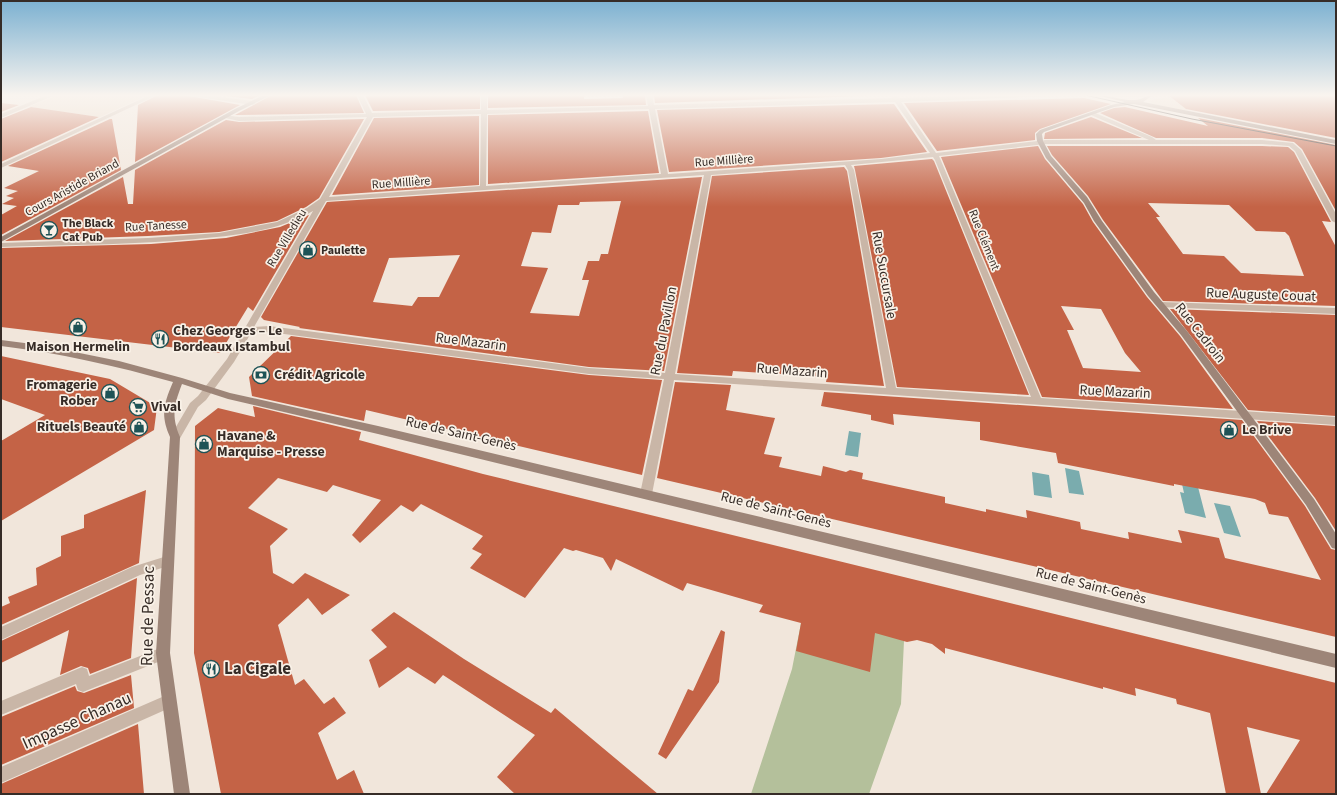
<svg xmlns="http://www.w3.org/2000/svg" width="1337" height="795" viewBox="0 0 1337 795" font-family="'Source Sans 3',sans-serif">
<rect width="100%" height="100%" fill="#f1e6db"/>
<path fill="#b4c09b" d="M815,592L904,641L901,704L869,794H751L792,669L801,623Z"/>
<path fill="#e9d7c2" d="M58,95H148L100,117L29,107Z
M1170,97L1189,111L1153,104L1149,101L1155,99Z"/>
<path fill="#7aacae" d="M849,431L861,433L858,457L845,455Z
M1065,468L1079,471L1084,495L1069,493Z
M1032,472L1049,475L1052,498L1034,495Z
M1182,484L1198,487L1206,518L1185,513L1180,492L1184,493Z
M1214,503L1230,506L1241,537L1224,533Z"/>
<path fill="#c46346" fill-rule="evenodd" d="M158,95H183L240,105L135,162L138,105Z
M219,95H260L252,99Z
M272,95H356L364,113L235,115Z
M365,95H480V109L373,111Z
M488,95H584V99L623,98L622,95H645L646,105L488,108Z
M654,95H892L655,103Z
M1168,95H1336V138L1186,109Z
M1084,98L1111,104L1040,129L1035,133V140L937,151L904,103Z
M1,103L19,105L1,112Z
M894,104L927,152L881,158L669,172L657,110Z
M31,107L99,117L1,162V119Z
M1125,107L1208,126L1198,118L1336,145V211L1302,149L1294,142L1262,138H1156L1100,113L1114,108Z
M648,111L659,173L488,184V115Z
M479,116V185L332,195L374,118Z
M1091,117L1142,138L1044,139L1045,133Z
M110,119H112L121,170L1,235V215L17,206L2,204L14,198L6,196L18,191L4,188L39,171L8,166Z
M364,119L319,198L306,207L277,221L219,232L148,236L5,241L123,177L128,204H133L135,170L226,120L239,122Z
M1038,146L1045,159L1083,204L1093,222L1147,297L1180,336L1233,409L1042,397L941,157ZM1061,306L1101,309L1125,353L1141,372L1083,368L1067,330H1074Z
M1047,146H1262L1288,147L1294,152L1331,222L1322,221L1336,247V306L1163,301L1103,220L1088,196L1052,155ZM1148,203L1229,205L1256,231L1285,232L1289,236L1304,276L1241,273L1224,256L1183,254L1156,217H1160Z
M932,159L934,161L1029,395L897,387L855,170L854,166Z
M844,167L847,171L884,386L826,382L827,377L733,371L732,376L677,373L712,176Z
M702,177L664,371L589,367L299,328L300,327L264,320L261,317L327,202ZM621,201L608,254H601L599,261H588L582,280H589L579,316L530,313L548,268L521,266L532,232L551,233L558,205H579L580,202ZM460,255L439,297H418L412,306L373,302L389,258Z
M309,215L253,311L248,307L220,353L1,327V248L151,244L226,238L280,227Z
M1170,309L1336,315V416L1248,410Z
M291,336L589,375L662,380L642,475L366,410L364,421L252,396L249,377Z
M1,356L110,379L157,407L154,430L1,521V441L45,415L1,399Z
M675,382L731,385L726,410L775,418L764,454L782,457L779,467L821,476L823,466L846,472L850,470L863,473L862,479L945,497V503L986,512V509L1027,518L1026,510L1080,522L1081,529L1129,539L1128,532L1182,543L1178,530L1219,538L1225,558L1321,580L1288,517L1269,514L1265,503L1255,499L1174,484V486L1058,463L1056,453L980,440V422L893,414L894,425L871,420V415L821,406L824,392L1242,420L1305,506L1331,549L1336,550V637L657,478Z
M253,406L361,432L359,440L483,474L1336,683V794H1266L1300,740L1247,727L1261,794H1226L1210,713L1177,704L1176,699L1135,688L1136,696L1103,687V689L945,648V654L932,644L917,640L907,642L875,633L870,672L796,651L801,623L759,612L763,605L687,583L683,591L616,559L611,571L603,558L576,550L573,551L564,548L525,598L470,568L482,554L472,549L483,536L421,504L413,512L401,505L360,543L352,535L381,500L333,485L327,492L278,478L248,508L288,529L270,546L273,573L293,584L305,573L350,595L322,615L308,598L278,625L287,657L295,685L304,679L324,704L334,697L346,713L318,733L337,780L354,770L364,794H221L194,653L195,426L218,408L255,417Z
M1257,421L1336,426V531L1315,498Z
M146,490L139,563L1,625V607L10,603L8,597L37,585L36,568L61,556V536L84,528V515Z
M137,578L131,658L90,674L88,668L81,666L60,675L69,630L1,663V641Z
M394,612L464,659L551,713L555,708L658,794H515L497,777L535,735L443,675L435,684L408,667L379,688L369,660L387,647L371,630Z
M721,630L725,632L719,682L666,759L658,754L688,689L693,691Z
M131,675L134,708L1,765V717L75,686L77,691L84,693Z
M138,724L144,794H1V784Z"/>
<g fill="none" stroke-linecap="round" stroke-linejoin="round">
<path fill="#c9b6a7" fill-rule="evenodd" d="M167,556L171,557L173,561L171,565L140,575L1,640V627L132,567Z
M163,647L168,648L170,653L168,658L83,692L78,690L76,684L1,715V701L82,667L87,669L89,676Z
M169,694L174,696L176,701L174,706L1,783V767Z"/>
<path fill="#c9b6a7" fill-rule="evenodd" d="M47,95H55L1,118V114Z
M150,95H157L1,168V164Z
M184,95H203L253,101L256,103L253,105Z
M357,95H363L372,113L481,110V95H487V110L648,106L646,95H652L654,105L893,98L892,97L895,95L899,98L1001,95H1074L901,102L936,153L1046,140H1149L1091,115V113L1093,112L1152,137L1156,140H1262L1293,143L1301,150L1336,214V223L1332,221L1295,151L1289,146L1262,144H1046L939,156L1041,398L1336,417V425L674,380L652,494L650,497L646,498L642,497L640,494L664,379L589,374L269,332L251,333L234,362L206,400L198,407L179,440H171L170,437L190,403L198,396L227,359L313,211C271,235 219,237 172,241C115,245 58,245 1,247V243L148,238L219,233L277,222L307,208L320,199L367,117L239,121L221,117L224,115L239,117L366,114ZM895,102L930,153L881,159L668,174L655,109ZM649,109L661,174L486,186L487,114ZM481,114L480,186L329,197L373,117ZM933,157L935,160L1031,397L896,388L854,170L851,165ZM845,165L848,170L886,388L675,374L711,175ZM704,175L665,373L589,368L269,326L254,327L326,201Z
M1083,95H1144L1142,97Z
M1161,302L1336,308V314L1158,307L1157,305L1158,303Z"/>
<path fill="#9d8578" fill-rule="evenodd" d="M264,95H271L239,111L1,242V237L235,109Z
M1096,95C1109,95 1123,101 1135,100C1142,100 1145,95 1153,95L1143,102L1336,140V144L1134,104L1114,107L1044,132L1042,134L1043,141L1051,156L1087,197L1102,221L1154,292L1187,331L1314,499L1336,534V549L1332,548L1306,505L1181,335L1148,296L1094,221L1084,203L1046,158L1037,141L1036,134L1040,130L1111,105L1125,102Z
M1,340L40,345L119,361L182,378L230,393L378,426L1336,654V668L378,434L228,399L182,384C174,405 171,416 180,437L170,653L190,794H174L156,653L170,437C160,415 164,403 173,382C116,366 60,353 1,346Z"/>
<path stroke="#362c27" stroke-width="1" d="M1085,95L1192,119L1336,146"/>
</g>
<linearGradient id="sky" x2="0" y2="1"><stop stop-color="#7cb1d1"/><stop offset="0.46" stop-color="#f9f4ef"/><stop offset="1" stop-color="#f9f4ef" stop-opacity="0"/></linearGradient>
<rect width="1337" height="207" fill="url(#sky)"/>
<defs>
<g id="bar-ring" transform="scale(0.9)"><circle r="9.5" fill="#f9f1e7" stroke="#1e5356" stroke-width="1.5"/><path d="M-6-5H6L.8 .8V4.5H3.5V6h-7V4.5H-.8V.8Z" fill="#1e5356"/></g>
<g id="shop-ring" transform="scale(0.9)"><circle r="9.5" fill="#f9f1e7" stroke="#1e5356" stroke-width="1.5"/><path d="M-5-2.5h2.3a2.7 3.5 0 0 1 5.4 0H5L5.5 6h-11ZM-1.5-2.5h3a1.5 2.3 0 0 0-3 0Z" fill="#1e5356"/></g>
<g id="restaurant-ring" transform="scale(0.9)"><circle r="9.5" fill="#f9f1e7" stroke="#1e5356" stroke-width="1.5"/><path d="M-5-6h1v4h1v-4h1v4h1v-4h1v5L-1.5 .5V6h-2V.5L-5-1ZM5-6V6H3V1.5H1.5Q1.5-4 5-6Z" fill="#1e5356"/></g>
<g id="bank-ring" transform="scale(0.9)"><circle r="9.5" fill="#f9f1e7" stroke="#1e5356" stroke-width="1.5"/><path d="M-6-4H6V4H-6ZM0-2.3a2.3 2.3 0 1 0 0 4.6a2.3 2.3 0 1 0 0-4.6Z" fill="#1e5356"/></g>
<g id="supermarket-ring" transform="scale(0.9)"><circle r="9.5" fill="#f9f1e7" stroke="#1e5356" stroke-width="1.5"/><path d="M-6-5.5h2.5l.6 2H6L4.5 2H-2.5L-4.4-4H-6ZM-1.5 3.2a1.3 1.3 0 1 0 .1 0ZM3 3.2a1.3 1.3 0 1 0 .1 0Z" fill="#1e5356"/></g>
</defs>
<g fill-rule="evenodd">
<use href="#bar-ring" x="49" y="230"/>
<use href="#shop-ring" x="308" y="250"/>
<use href="#shop-ring" x="78" y="327"/>
<use href="#restaurant-ring" x="160" y="339"/>
<use href="#bank-ring" x="261" y="375"/>
<use href="#shop-ring" x="110" y="393"/>
<use href="#supermarket-ring" x="138" y="407"/>
<use href="#shop-ring" x="139" y="427"/>
<use href="#shop-ring" x="1229" y="430"/>
<use href="#shop-ring" x="204" y="444"/>
<use href="#restaurant-ring" x="211" y="669"/>
</g>
<g text-anchor="middle" dominant-baseline="central" stroke-width="3.5" stroke-linejoin="round" paint-order="stroke">
<g font-size="12" fill="#362c27" stroke="#f9f1e7">
<text transform="translate(724 161) rotate(-4)">Rue Millière</text>
<text transform="translate(401 183) rotate(-4)">Rue Millière</text>
<text transform="translate(72 188) rotate(-29)">Cours Aristide Briand</text>
<text transform="translate(156 226) rotate(-3)">Rue Tanesse</text>
<text transform="translate(287 238) rotate(-59)">Rue Villedieu</text>
<text transform="translate(984 240) rotate(68)">Rue Clément</text>
</g>
<g font-size="12" font-weight="bold" fill="#362c27" stroke="#f9f1e7" text-anchor="start">
<text x="62" y="223">The Black<tspan x="62" dy="14">Cat Pub</tspan></text>
<text x="321" y="250">Paulette</text>
</g>
<g font-size="14" fill="#362c27" stroke="#f9f1e7">
<text transform="translate(884 275) rotate(80)">Rue Succursale</text>
<text transform="translate(1261 295) rotate(2)">Rue Auguste Couat</text>
<text transform="translate(664 331) rotate(-79)">Rue du Pavillon</text>
<text transform="translate(1200 333) rotate(52)">Rue Cadroin</text>
<text transform="translate(471 342) rotate(7)">Rue Mazarin</text>
<text transform="translate(792 371) rotate(4)">Rue Mazarin</text>
<text transform="translate(1115 392) rotate(3)">Rue Mazarin</text>
<text transform="translate(461 434) rotate(13)">Rue de Saint-Genès</text>
<text transform="translate(776 510) rotate(14)">Rue de Saint-Genès</text>
<text transform="translate(1091 586) rotate(14)">Rue de Saint-Genès</text>
</g>
<g font-size="14" font-weight="bold" fill="#362c27" stroke="#f9f1e7" text-anchor="start">
<text x="173" y="331">Chez Georges – Le<tspan x="173" dy="16">Bordeaux Istambul</tspan></text>
<text x="78" y="347" text-anchor="middle">Maison Hermelin</text>
<text x="274" y="375">Crédit Agricole</text>
<text x="97" y="385" text-anchor="end">Fromagerie<tspan x="97" dy="16">Rober</tspan></text>
<text x="151" y="407">Vival</text>
<text x="126" y="427" text-anchor="end">Rituels Beauté</text>
<text x="1242" y="430">Le Brive</text>
<text x="217" y="436">Havane &amp;<tspan x="217" dy="16">Marquise - Presse</tspan></text>
</g>
<g font-size="17" fill="#362c27" stroke="#f9f1e7">
<text transform="translate(148 616) rotate(-89)">Rue de Pessac</text>
<text transform="translate(77 721) rotate(-24)">Impasse Chanau</text>
</g>
<g font-size="17" font-weight="bold" fill="#362c27" stroke="#f9f1e7" text-anchor="start">
<text x="224" y="669">La Cigale</text>
</g>
</g>
<rect width="1337" height="795" fill="none" stroke="#362c27" stroke-width="4"/>
</svg>
